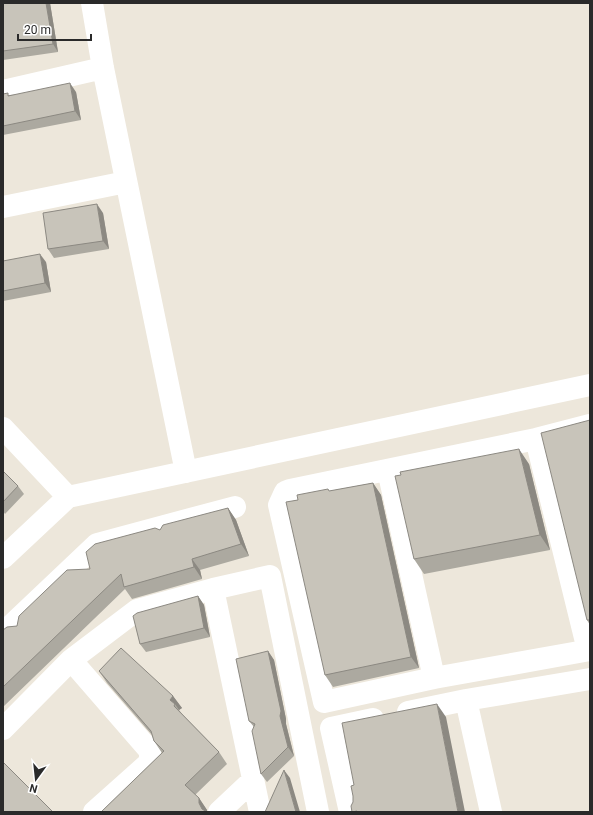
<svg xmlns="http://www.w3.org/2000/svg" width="593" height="815" viewBox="0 0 593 815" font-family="Roboto,sans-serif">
<rect width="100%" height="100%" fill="#ede7db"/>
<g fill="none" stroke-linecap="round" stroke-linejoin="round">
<path stroke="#fff" stroke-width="22" d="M92,3L103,68L186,472
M3,91L103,68
M3,207L126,182
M590,425L536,439L290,490L285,492L279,505L324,702L434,678L590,650
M3,428L68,497
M536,439L588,650
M388,470L434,678
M3,558L68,497L590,385
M213,589L260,812
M3,633L97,544L235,507
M71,660L150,751V762L94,812
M466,700L491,812
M408,712L466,700L590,679
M3,729L71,660L137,610L213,589L270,576L318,812
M219,812L253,780
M350,812L331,728L373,719"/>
</g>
<path fill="#aca9a0" d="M3,3H50L58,52L3,60Z
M76,92L81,120L3,135V94L9,95Z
M103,213L109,249L54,258L48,249Z
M3,261L46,262L51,292L3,301Z
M590,420V625L587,620Z
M529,464L550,550L424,574L414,559Z
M3,471L18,486L24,494L5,514L3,511Z
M373,483L381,495L419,668L333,687L325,675L298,500L330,491Z
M228,508L236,520L249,556L200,570L202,579L132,599L125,589L3,707V630L17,626L90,569L160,530Z
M198,596L204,605L210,637L146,652L140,644Z
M268,651L274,660L286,719V724L294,756L267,782L261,774L254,727L249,721Z
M99,671L173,696L182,708L179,710L183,715L219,752L227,764L195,795L199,798L207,810V812H101L162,753L154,741L152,735L107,683Z"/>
<path fill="#8c8982" d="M46,3H50L58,52L53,44Z
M70,83L76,92L81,120L75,111Z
M97,204L103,213L109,249L103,241Z
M40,254L46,262L51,292L45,283Z
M519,449L529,464L550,550L540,535Z
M373,483L381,495L419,668L411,657Z
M228,508L236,520L249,556L241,544Z
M192,559L200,570L202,579L194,567Z
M198,596L204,605L210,637L204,628Z
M268,651L274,660L286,719V724L294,756L288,747L280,716Z
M173,696L182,708L179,710L175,704L170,700Z
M437,704L446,717L465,812H458Z
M284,770L290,778L300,812H296Z
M199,798L207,810V812H204L199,803Z"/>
<path fill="#c8c4ba" stroke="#8c8982" d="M3,3H46L53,44L3,51Z
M70,83L75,111L3,126V94L8,93V96Z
M97,204L103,241L48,249L43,213Z
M40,254L45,283L3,291V261Z
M590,420V620H587L541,433Z
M519,449L540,535L414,559L395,476L401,475L400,472Z
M3,471L18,486L3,502Z
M373,483L411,657L325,675L286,502L298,500L297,495L328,489L329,491Z
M228,508L241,544L192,559L194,567L124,587L121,574L3,687V630L7,627L17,626L19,616L67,570L90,569L86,552L95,544L155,528L160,530L163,525Z
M198,596L204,628L140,644L133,616L137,613Z
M121,648L173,696L170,700L175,704L174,706L219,752L185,785L199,798V803L202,809L207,812H101L164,751L154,741L151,731L99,671Z
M268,651L281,711L280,716L288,747L261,774L252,731L255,724L249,721L236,659Z
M437,704L458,812H357V811L352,812L351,806L353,802V796L351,786L354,785L342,723Z
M3,762L53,812H3Z
M284,770L296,812H265Z"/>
<rect width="593" height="815" fill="none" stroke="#2a2a2a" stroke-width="8"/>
<g transform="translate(36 779) rotate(195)" stroke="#ffffff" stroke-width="3" paint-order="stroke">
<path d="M0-3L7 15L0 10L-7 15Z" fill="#2a2a2a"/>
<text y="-6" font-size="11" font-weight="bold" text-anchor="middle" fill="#2a2a2a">N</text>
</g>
<path d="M18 34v6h73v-6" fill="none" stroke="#2a2a2a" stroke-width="2"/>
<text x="24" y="34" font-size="12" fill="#2a2a2a" stroke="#ffffff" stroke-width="3" paint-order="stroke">20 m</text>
</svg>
